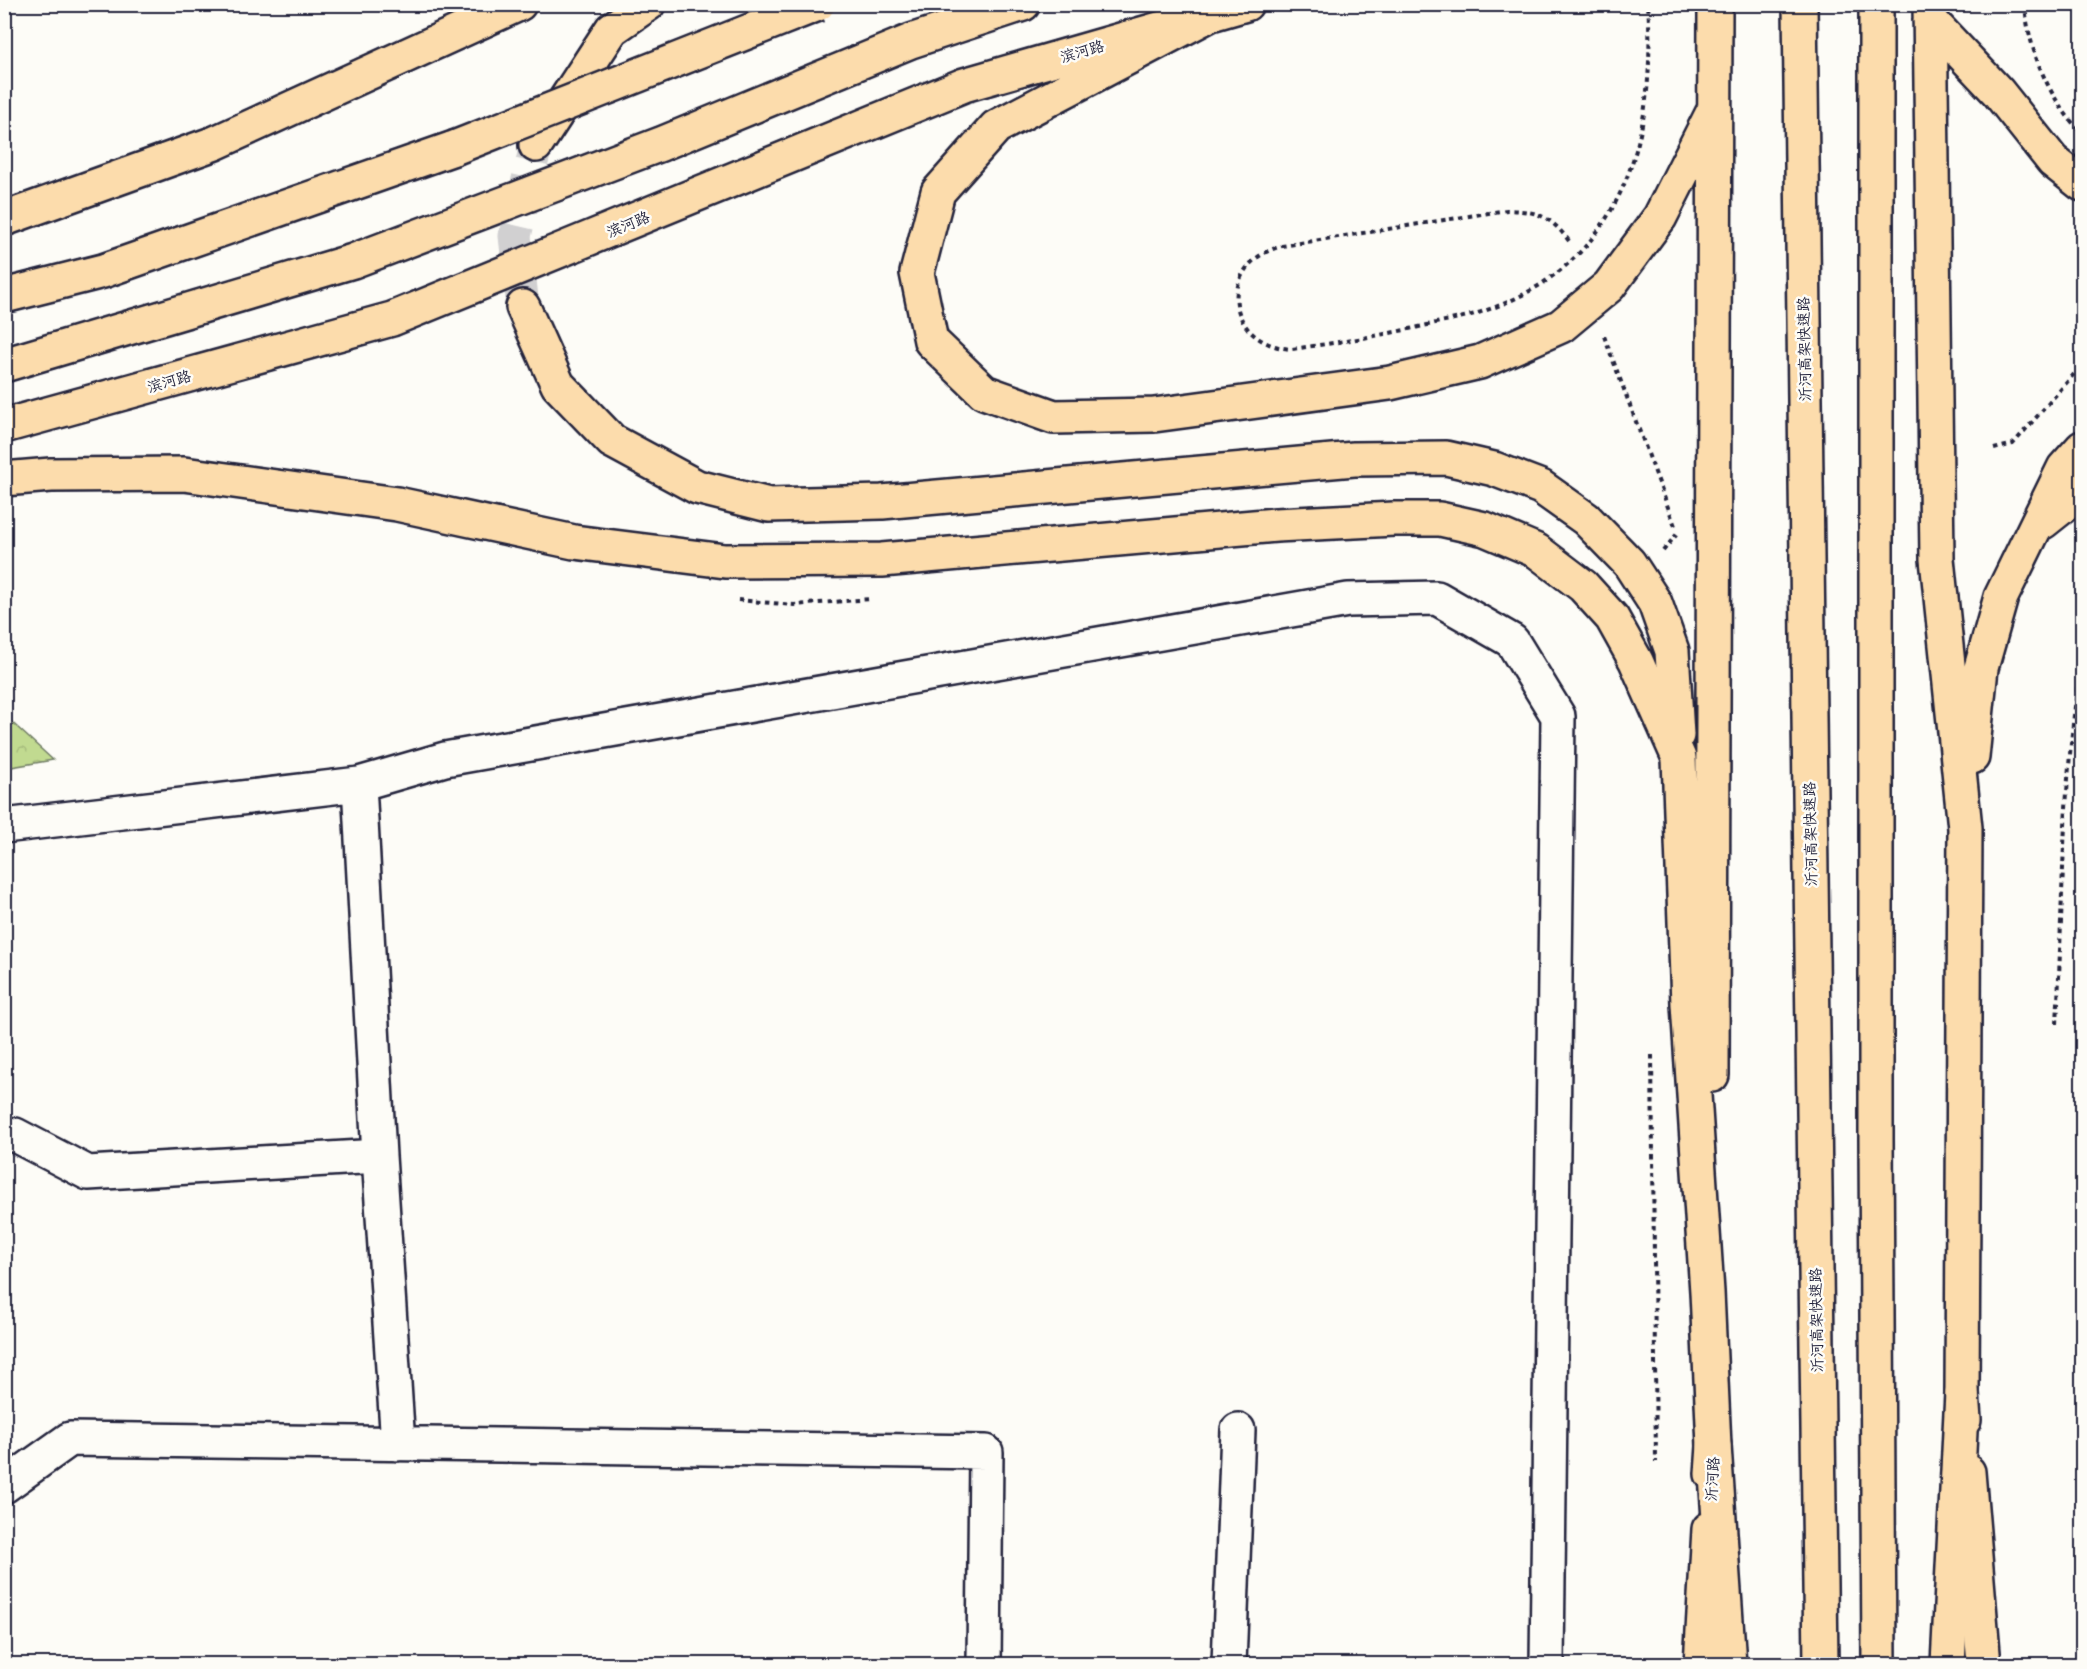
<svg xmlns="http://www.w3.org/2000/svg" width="2087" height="1669" viewBox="0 0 2087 1669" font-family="Delius,'LXGW WenKai TC',sans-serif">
<defs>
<pattern id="park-crowns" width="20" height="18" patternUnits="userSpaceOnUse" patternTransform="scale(1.5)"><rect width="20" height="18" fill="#c1da90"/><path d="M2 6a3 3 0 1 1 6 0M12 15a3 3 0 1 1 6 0" fill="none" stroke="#a6bb7d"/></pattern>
</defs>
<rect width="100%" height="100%" fill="#fdfcf7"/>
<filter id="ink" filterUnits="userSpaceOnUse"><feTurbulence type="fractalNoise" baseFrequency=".0167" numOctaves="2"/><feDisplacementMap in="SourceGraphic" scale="12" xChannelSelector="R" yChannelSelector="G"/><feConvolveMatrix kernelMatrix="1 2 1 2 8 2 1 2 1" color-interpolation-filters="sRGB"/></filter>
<g filter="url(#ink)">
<path fill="url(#park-crowns)" stroke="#727e66" stroke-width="1.5" d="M5,716L53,760L5,768Z"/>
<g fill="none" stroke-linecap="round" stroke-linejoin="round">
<path stroke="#d1d0d1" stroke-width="33" stroke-dasharray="33 16" stroke-linecap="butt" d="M523,307L515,236L536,145"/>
<g stroke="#22223b" stroke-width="38">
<path id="minor" d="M359,784L379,1156L398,1444
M4,826L359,784L445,759L1348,600L1437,598L1512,641L1558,716L1547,1664
M4,1134L15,1135L88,1173L379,1156
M4,1486L70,1439L986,1452L984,1664
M1229,1664L1238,1430"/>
</g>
<g stroke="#22223b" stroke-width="38">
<path id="major" d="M1930,4L1937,559L1965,828L1962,1393L1964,1420
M1209,15L996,127L938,192L917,273L931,341L984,392L1054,417L1154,415L1390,383L1480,362L1561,326L1609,286L1660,217L1715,108
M1930,20L1998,92L2053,161L2082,184
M536,145L612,29L648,4
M4,219L215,143L519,4
M4,296L103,271L454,148
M523,307L558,385L612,441L697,487L769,505L882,502L1354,459L1446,458L1494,469L1541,487L1586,519L1629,563L1655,603L1672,651L1677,735
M4,365L353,261L661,144L911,41L1023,4
M4,426L392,319L964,85L1246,4
M4,479L51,475L184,474L397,504L574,542L725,561L882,560L1276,525L1394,519H1440L1485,529L1537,551L1583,586L1612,618L1636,661L1679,758L1688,1004L1707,1292L1714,1446L1712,1474
M2043,522L2082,491
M1972,757L1981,668L2001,597L2064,468L2082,448
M1712,1075L1715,4
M1968,1472L1984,1664
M1701,1664L1709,1529"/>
</g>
<g stroke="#22223b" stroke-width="38">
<path id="highway" d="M1800,4L1821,1664
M1876,4V1139L1879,1664
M1714,1446L1729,1664
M1948,1664L1962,1393"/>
</g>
<path stroke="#22223b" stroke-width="4" stroke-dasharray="4.5 4.5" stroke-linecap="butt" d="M2025,4C2028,50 2050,101 2082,133
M1569,241C1550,216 1538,211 1507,210L1282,246C1216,263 1224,345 1292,349C1342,342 1391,334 1440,322C1455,319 1470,316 1484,311C1623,265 1657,137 1648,4
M1604,336L1675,526
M1994,449L2013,444L2082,365
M1663,551L1677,534
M738,600L794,605L871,599
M2057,1024C2063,902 2062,778 2082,658
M1652,1055L1656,1462"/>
<use href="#minor" stroke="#fdfcf7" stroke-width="33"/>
<use href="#major" stroke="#fcdcac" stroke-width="33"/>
<use href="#highway" stroke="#fcdcac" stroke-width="33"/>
<g stroke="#22223b" stroke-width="38" stroke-linecap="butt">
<path id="major-bridge" d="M454,148L818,4"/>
</g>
<use href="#major-bridge" stroke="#fcdcac" stroke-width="33"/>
</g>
</g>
<g text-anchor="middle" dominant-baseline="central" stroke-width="5" stroke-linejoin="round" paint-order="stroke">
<g font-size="15" fill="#22223b" stroke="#fdfcf7">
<text transform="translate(1082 51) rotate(-16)">滨河路</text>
<text transform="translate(628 224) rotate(-22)">滨河路</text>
<text transform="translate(1804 349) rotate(-91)">沂河高架快速路</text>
<text transform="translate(169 381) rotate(-16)">滨河路</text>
<text transform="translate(1810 834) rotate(-91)">沂河高架快速路</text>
<text transform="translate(1816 1320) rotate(-91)">沂河高架快速路</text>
<text transform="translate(1712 1479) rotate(-87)">沂河路</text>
</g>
</g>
<rect width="2087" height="1669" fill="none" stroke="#fdfcf7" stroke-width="24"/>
<rect x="12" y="12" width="2063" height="1645" fill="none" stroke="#22223b" stroke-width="2" filter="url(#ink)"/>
</svg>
